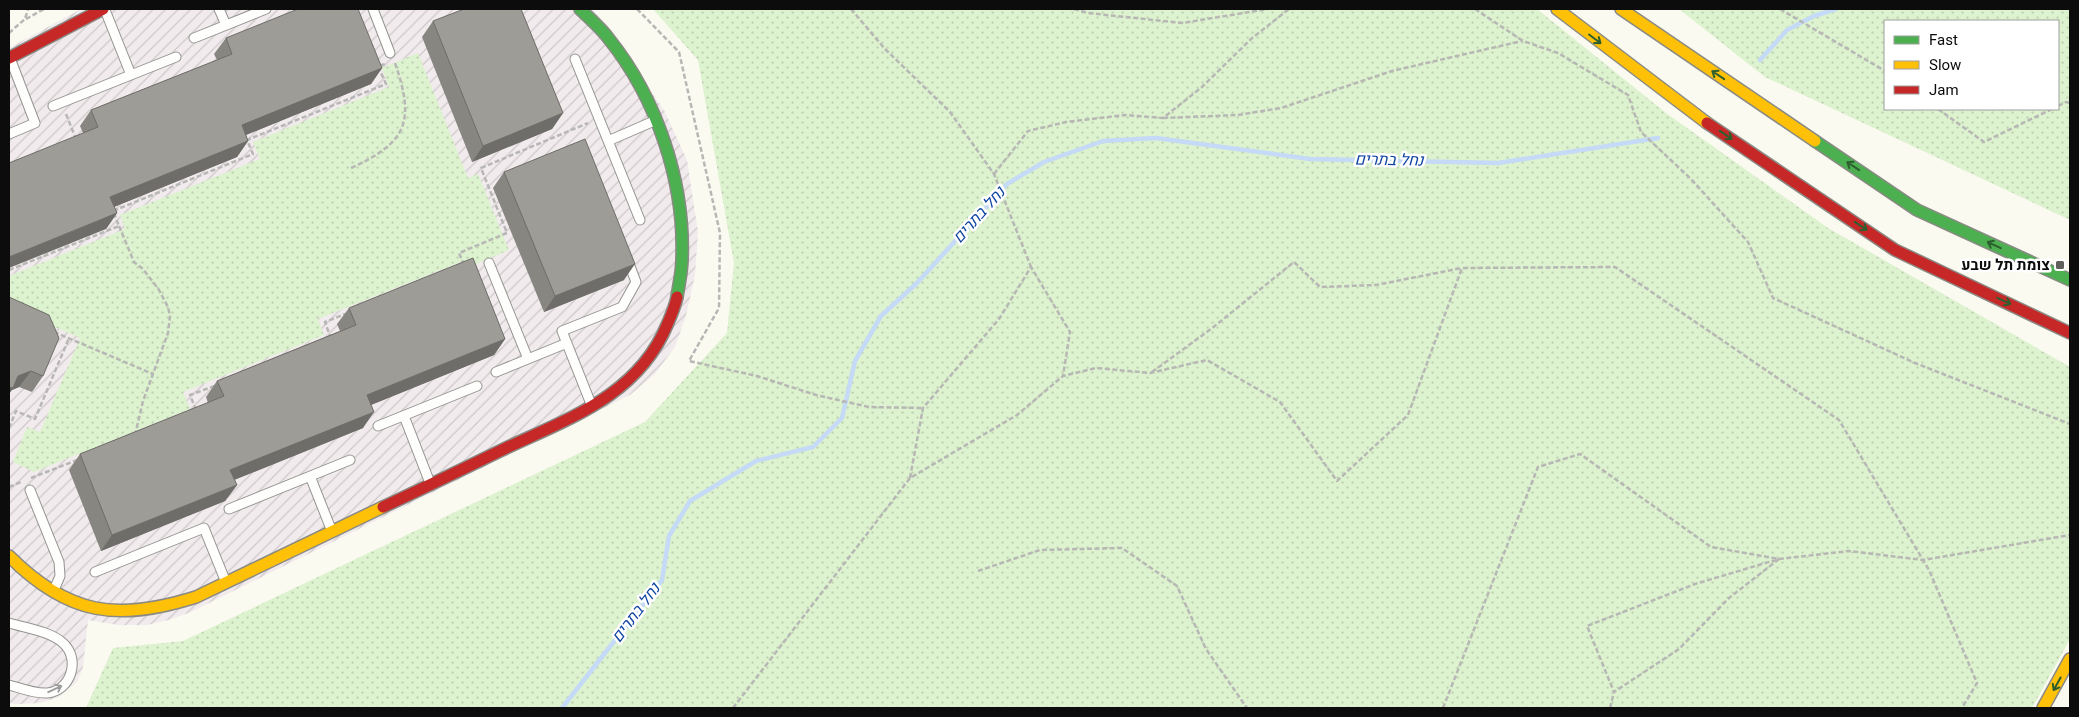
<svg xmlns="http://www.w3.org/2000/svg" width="2079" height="717" viewBox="0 0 2079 717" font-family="Georgia,Heebo,serif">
<defs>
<pattern id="industrial-furrows" width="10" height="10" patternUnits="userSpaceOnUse" patternTransform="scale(1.25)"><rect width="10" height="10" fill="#f2ebed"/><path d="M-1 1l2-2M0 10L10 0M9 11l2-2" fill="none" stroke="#cec8ca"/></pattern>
<pattern id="green-dots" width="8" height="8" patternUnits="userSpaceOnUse" patternTransform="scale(1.25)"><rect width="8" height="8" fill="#ddf2ce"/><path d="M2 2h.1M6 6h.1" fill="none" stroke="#bcceb0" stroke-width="1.8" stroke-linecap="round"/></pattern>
</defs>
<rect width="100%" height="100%" fill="#fafaf0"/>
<path fill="url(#industrial-furrows)" d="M81,9H593L664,110L687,160L698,232L695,275L686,316L675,347L654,375L630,395L191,612L169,620L147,625H118L88,620L83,667L77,682L59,697L40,703L19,704L9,703V48Z"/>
<path fill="url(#green-dots)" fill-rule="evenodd" d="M653,9H1537L1666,113L1828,228L2070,367V639L2032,708H86L113,648L183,641L645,422L727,333L734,263L698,60Z
M1679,9H2070V220L1765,77ZM1885,21H2058V109H1885Z
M418,53L468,178L478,174L509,250L469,267L466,260L318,319L324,335L183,392L190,409L34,472L13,462L27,427L40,432L80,338L9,307V276L125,229L120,215L260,159L253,142L389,87L382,68Z"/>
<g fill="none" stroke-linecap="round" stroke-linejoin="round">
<path stroke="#c4daf6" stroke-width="4.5" d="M1760,60L1787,30L1814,16L1836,9
M562,708L662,580L669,536L690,501L756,461L813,447L842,418L855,361L881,316L917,283L1007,184L1044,162L1103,141L1156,138L1310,159L1498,163L1658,138"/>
<g stroke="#93938f" stroke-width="11">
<path id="lane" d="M219,9L226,25
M373,9L390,53
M105,10L131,75
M194,38L266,9
M575,59L640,220
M53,106L176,57
M9,134L35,123L10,58
M608,141L654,121
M489,263L528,359
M496,372L567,343
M591,404L562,331L622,307L636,282L628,261
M404,416L430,483
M378,426L477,386
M310,476L331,529
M30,490L59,562L60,576L54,590
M229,509L350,460
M95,572L204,528L225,580
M9,623C25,628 50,631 63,643C81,659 71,691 47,693C35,694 20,688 9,685"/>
</g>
<g stroke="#8a8a85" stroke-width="14">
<path id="fast" d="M580,9C590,19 601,28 609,39C657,99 685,182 682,259C682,271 679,284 677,297
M1815,141L1917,210L2070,280"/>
</g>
<g stroke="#8a8a85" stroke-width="14">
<path id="slow" d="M1557,9L1707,123
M1621,9L1815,141
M9,556C68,615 117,622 196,597L383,507
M2043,708L2070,659"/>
</g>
<g stroke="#8a8a85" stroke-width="14">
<path id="jam" d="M9,58L103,9
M1707,123L1895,250L2070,333
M383,507C424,488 465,468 506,448C570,418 638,395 667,325C671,316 675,307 677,297"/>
</g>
<path stroke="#b7b7b5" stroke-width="2.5" stroke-dasharray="5 2.5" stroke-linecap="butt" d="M637,9L679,52L720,233L719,308L689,361L757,376L816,395L869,407L923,408
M851,9L885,49L950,112L994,174L1031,267
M1074,9L1088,13L1182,23L1268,9
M1475,9L1523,41L1558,53L1628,95L1641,132L1691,179L1748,242L1773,298L1915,363L2070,424
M1780,9L1885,71
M26,19L44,9
M9,33L25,19L28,9
M2058,106L2066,102L2070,103
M1938,109L1984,142L2052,109
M66,114L76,139
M1163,118L1238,115L1281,108L1392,71L1522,41
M351,168C408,142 415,121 395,63
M994,174L1028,131L1066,122L1125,115L1163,118L1202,87L1251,39L1289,9
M119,226L134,262L143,269L159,290L168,307L170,316L168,333L143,401L135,435
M464,265L459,253L507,233L481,168L588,123
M9,270L119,226L113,211L253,154L247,140L386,84L378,66L385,64
M54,332L153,374
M331,339L325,322L345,314
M1152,372L1211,329L1294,262L1320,287L1376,285L1462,268
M196,410L190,395L217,385
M9,428L16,411L35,419L69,338
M31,478L77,460
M910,478L923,408L999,319L1031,267L1070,332L1063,376
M9,487L21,482
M1779,559L1729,598L1679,649L1614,692L1587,626L1695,584Z
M978,571L1040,550L1122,548L1177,586L1206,649L1247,708
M733,708L910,478L1017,415L1063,376L1096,368L1150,373L1207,360L1280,402L1337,481L1408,415L1462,268L1615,267L1839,420L1929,570L1977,683L1962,708
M1443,708L1538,467L1580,454L1711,547L1779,559L1849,551L1923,560L2070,535
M1610,708L1614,692"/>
<use href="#lane" stroke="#fefefd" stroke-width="9"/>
<use href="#fast" stroke="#4caf50" stroke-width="11"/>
<use href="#slow" stroke="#ffc107" stroke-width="11"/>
<use href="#jam" stroke="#c62828" stroke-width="11"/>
</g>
<path fill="#878681" d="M433,21L563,113L552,129L472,162L422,37Z
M226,38L382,68L371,84L246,135L248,141L237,157L114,207L117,213L106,229L83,133L80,126L91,110L217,60L214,54Z
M504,172L624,280L544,312L493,188Z
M9,297L43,376L32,392L19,387L12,390Z
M349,308L505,339L494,355L371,405L363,428L234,480L237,485L225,501L101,551L69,470L80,454L208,403L206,397L217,381L340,331L337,324Z"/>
<path fill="#6e6d69" d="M382,68L371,84L231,141L242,125Z
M563,113L552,129L472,162L483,146Z
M248,141L237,157L99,213L110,197Z
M117,213L106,229L9,268V257Z
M635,264L624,280L544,312L555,296Z
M505,339L494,355L356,411L367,395Z
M31,371L19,387L12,390L9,394V387L18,376Z
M374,412L363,428L219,486L230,470Z
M237,485L225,501L101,551L112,535Z"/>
<path fill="#9d9c96" stroke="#6e6d69" d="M298,9H358L382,68L242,125L248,141L110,197L117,213L9,257V163L98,127L91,110L232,54L226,38Z
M464,9H521L563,113L483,146L433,21Z
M585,139L635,264L555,296L504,172Z
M473,258L505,339L367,395L374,412L230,470L237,485L112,535L80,454L224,396L217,381L356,325L349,308Z
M9,297L49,315L59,338L43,376L31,371L18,376L13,388L9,387Z"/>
<defs><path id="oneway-shaft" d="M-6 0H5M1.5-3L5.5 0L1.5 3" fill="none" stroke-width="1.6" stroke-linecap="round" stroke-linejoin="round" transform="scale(1.25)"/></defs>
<g stroke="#2c5e2e">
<use href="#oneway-shaft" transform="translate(1595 39) rotate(37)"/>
<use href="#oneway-shaft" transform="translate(1718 75) rotate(-146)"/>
<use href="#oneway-shaft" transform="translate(1726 135) rotate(34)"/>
<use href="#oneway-shaft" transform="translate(1853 166) rotate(-146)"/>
<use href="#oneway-shaft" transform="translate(1861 226) rotate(34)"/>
<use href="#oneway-shaft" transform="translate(1994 245) rotate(-155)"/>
<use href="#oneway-shaft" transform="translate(2004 301) rotate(25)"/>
<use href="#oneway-shaft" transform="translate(2057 684) rotate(119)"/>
</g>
<use stroke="#9d9d9d" href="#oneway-shaft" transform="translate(55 689) rotate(-25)"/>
<rect fill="#5f5f5c" stroke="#fff" stroke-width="2" x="2055" y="260" width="10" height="10" rx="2.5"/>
<g text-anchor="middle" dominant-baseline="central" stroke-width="5" stroke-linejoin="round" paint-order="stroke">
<g font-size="15" font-weight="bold" fill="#0c0c0c" stroke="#fff" text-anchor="end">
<text x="2050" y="265">צומת תל שבע</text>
</g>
<g font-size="16" font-style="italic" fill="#1045a3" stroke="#fff">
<text transform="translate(1389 160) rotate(1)">נחל בתרים</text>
<text transform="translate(979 215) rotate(-48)">נחל בתרים</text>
<text transform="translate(636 613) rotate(-53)">נחל בתרים</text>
</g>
</g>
<rect width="2079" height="717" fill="none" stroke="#0c0c0c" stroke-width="20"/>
<rect x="1884" y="20" width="175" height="90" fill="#ffffff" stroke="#9e9e9e"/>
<rect x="1894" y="36" width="25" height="8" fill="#4caf50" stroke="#9e9e9e"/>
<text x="1929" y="45" font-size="15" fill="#0c0c0c">Fast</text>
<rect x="1894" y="61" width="25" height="8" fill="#ffc107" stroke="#9e9e9e"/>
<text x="1929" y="70" font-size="15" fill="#0c0c0c">Slow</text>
<rect x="1894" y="86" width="25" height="8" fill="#c62828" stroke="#9e9e9e"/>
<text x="1929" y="95" font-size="15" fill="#0c0c0c">Jam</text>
</svg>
